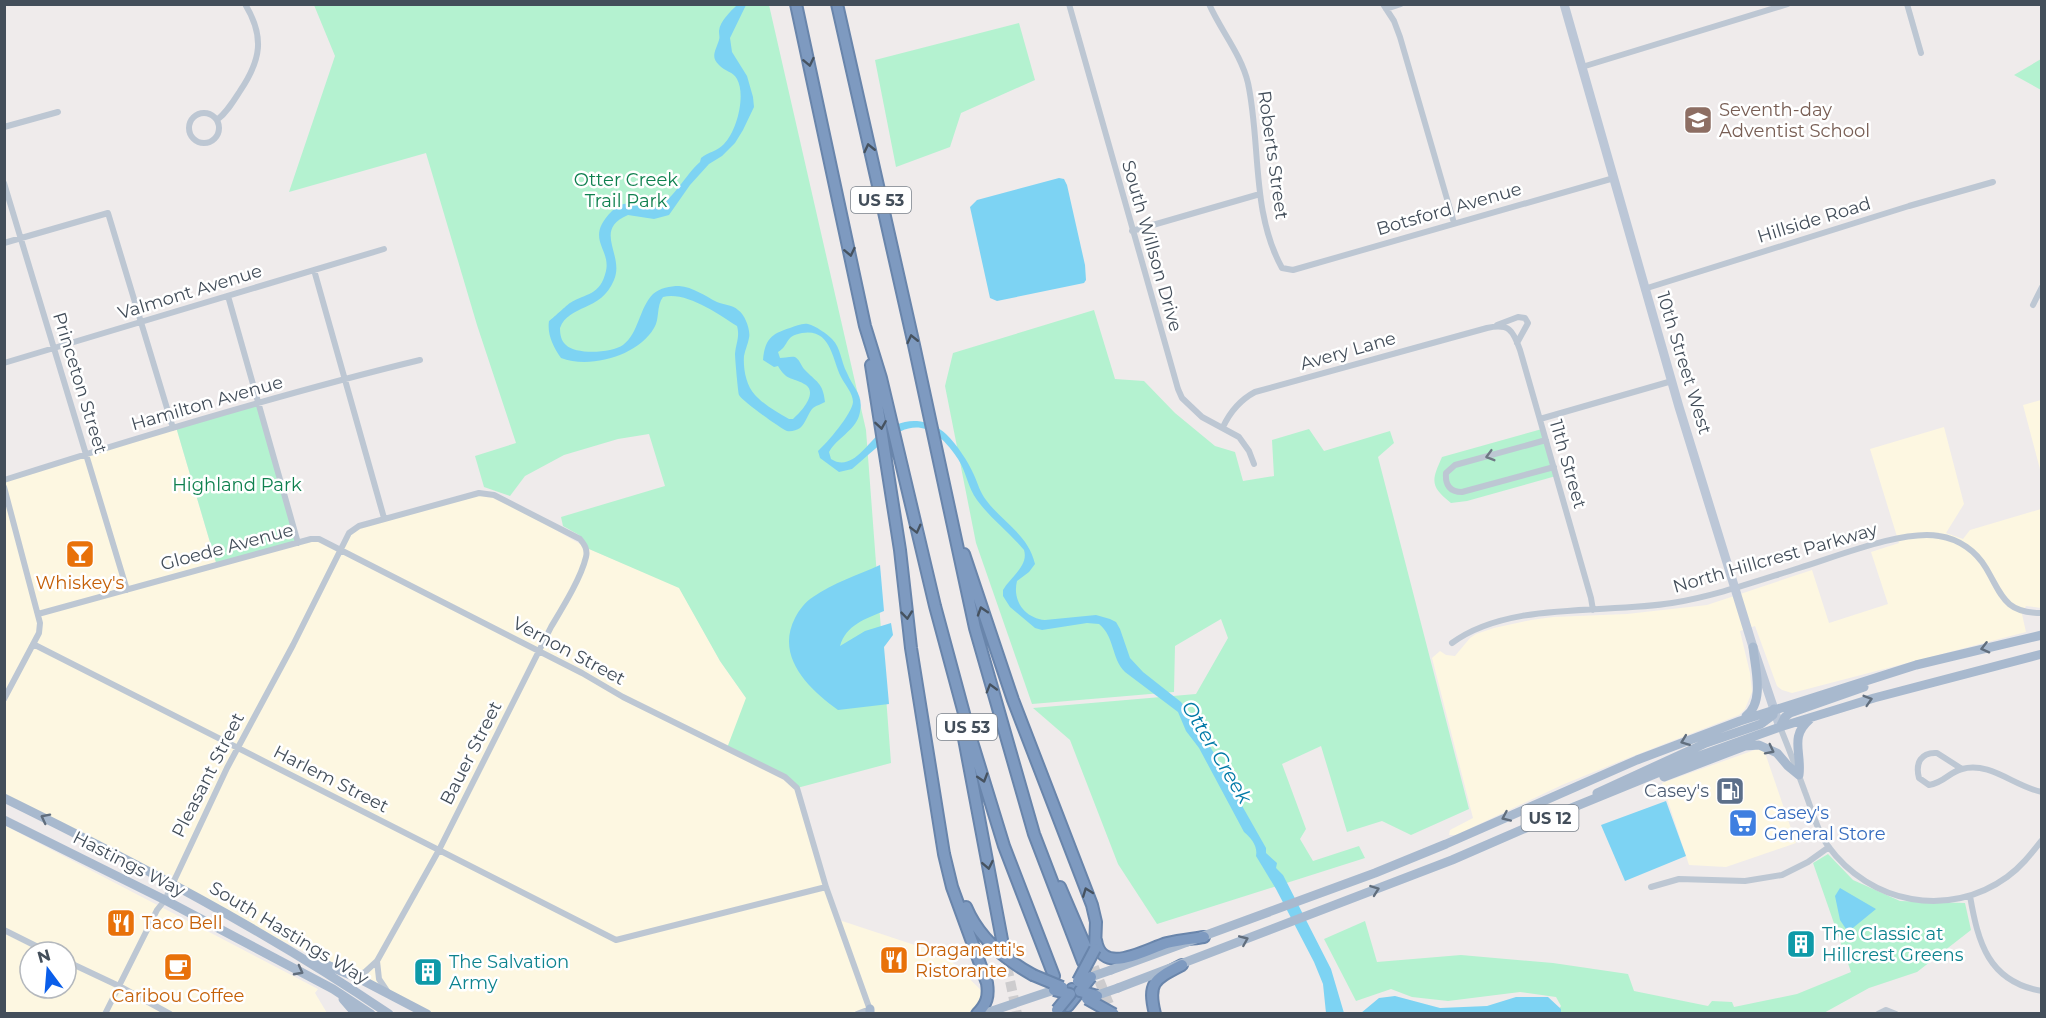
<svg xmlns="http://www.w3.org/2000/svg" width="2046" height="1018" viewBox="0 0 2046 1018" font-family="Montserrat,sans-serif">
<rect width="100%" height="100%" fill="#efebeb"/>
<path fill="#fdf7e1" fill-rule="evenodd" d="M2041,400H2042L2041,473L2023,405Z
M176,427L217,566L317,539L339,550L349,533L384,518L479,493L494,495L589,549L679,587L720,661L746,698L785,777L797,788L839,920L945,955L985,994L977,1010L972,1014L427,1013L198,899L5,798L4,480Z
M1944,427L1964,504L1946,533L1963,539L1970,530L2041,509V608L2026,606L2022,614L2026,632L1792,693L1782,690L1777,686L1755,626L1740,631L1750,673L1752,692L1745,709L1739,715L1628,758L1562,785L1456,835H1449L1450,830L1473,818L1432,658L1440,651L1446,655L1455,656L1470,638L1476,634L1494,628L1531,620L1553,617L1627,614L1707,605L1812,570L1829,623L1888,604L1871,552L1899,543L1870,449Z
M1763,747L1796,843L1726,867L1689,865L1662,783Z
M4,825L318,989L315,993L327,1013H5ZM30,952H66V988H30Z"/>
<path fill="#b4f2d0" d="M314,5H769L866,430L891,763L797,788L785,777L727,748L746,698L720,661L679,588L589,549L579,535L563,526L561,517L665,486L649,434L618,439L564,455L525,476L510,496L484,487L475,456L516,443L477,325L426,153L289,192L335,56Z
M1019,23L1035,80L961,113L950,147L896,167L875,60Z
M2041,59V90L2014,75Z
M1094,310L1115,379L1144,381L1175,413L1215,446L1235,452L1243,481L1274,476L1272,440L1309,429L1324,451L1390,431L1394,443L1378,457L1469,809L1411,835L1382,821L1347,832L1321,746L1282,764L1306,829L1300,839L1313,861L1359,846L1365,858L1157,924L1118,864L1070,740L1033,708L1196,694L1228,638L1221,619L1175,646L1174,692L1032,704L976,543L945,386L953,353Z
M258,403L298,543L217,566L176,427Z
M1542,429L1556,476L1467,501L1451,503C1429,486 1432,480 1442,457Z
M1828,854L1853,880L1900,901L1965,903L1971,930L1917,972L1869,988L1822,1014L1556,1013L1561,1006L1556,997L1520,992L1448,1001L1412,997L1391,989L1356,1001L1324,939L1365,921L1377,962L1461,955L1553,963L1628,974L1634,991L1708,1006L1712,1001L1732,1002L1734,1007L1797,994L1851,972L1813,863Z"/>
<path fill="#7dd3f3" d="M737,5H746L730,38L732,52L747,76L753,97L754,107L743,130L735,143L722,156L709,164L690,185L669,215L654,219L628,215C592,230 625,255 614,280C601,312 569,304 560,328C560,334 561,341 566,345C576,355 612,353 623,345C639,333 639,308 653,294C660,288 670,286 679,286C693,287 705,296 717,302C724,305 733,305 738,310C745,314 751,331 749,338C748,344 745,350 744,356C743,368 746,386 755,395C763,404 778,413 789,419H793C800,413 818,394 806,385C794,377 787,382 778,366L774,367L763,360C765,339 771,334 790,328C796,326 802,323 808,324C816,326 827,334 832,339C841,348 841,362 847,373C854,390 865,395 859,416C854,431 837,438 829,452L831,459C851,472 866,445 879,434C890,426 904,420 917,421C927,422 939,427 946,434C957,445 968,461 974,475C978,484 980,492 986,500C1003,523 1028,534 1035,564L1029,572L1017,581C1012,601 1025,618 1045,620L1096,615L1110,619L1116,622L1120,629L1130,658L1143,672L1181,702L1192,718H1199V728L1228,777L1232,788L1266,848V853L1277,863L1276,868L1283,875L1331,969L1344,1013H1326L1323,984L1314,962L1276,889L1256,856C1258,846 1251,838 1244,832L1199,748L1186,731L1178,712L1125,672C1111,658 1115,637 1099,624L1087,623L1042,630L1035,628L1010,607L1003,596V590C1010,577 1029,566 1024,550C1009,532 990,518 977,500C968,488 966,471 958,459C919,400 891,436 852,469L839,472L820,458L818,451C827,443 852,414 853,402C853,393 845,385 841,377C832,359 831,328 802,333C784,336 790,345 778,352L780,358C784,358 791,356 795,357C799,359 801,365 804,369C816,382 823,382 825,402C822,404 817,405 813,408C808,413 806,423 800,428C797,430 791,432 787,431C780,428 742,401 739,395C738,392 735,358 735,354C736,343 740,337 737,326C718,314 686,291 663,297C656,306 660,319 654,328C638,356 590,369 561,358C553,347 547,334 549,321C551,320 568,304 570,303C586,293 600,296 606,271C611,248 584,239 612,211C631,193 639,215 659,206C673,199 687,173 700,162L701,158C708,152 718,151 724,144C737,131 746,95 737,79C734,72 724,71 719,65C710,57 716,50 719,40C720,37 719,35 719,31C720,21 730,12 737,5Z
M1059,178L1064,179L1067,185L1085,265L1086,280L1084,283L997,301L990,298L970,207L977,200Z
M880,565L884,611C865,619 846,625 840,646L865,631L891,623L893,635L884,647L889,704L838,710C809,689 775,657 795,618C799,610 805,602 813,597C833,583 858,575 880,565Z
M1666,801L1686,856L1625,881L1601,825Z
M1840,888L1876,909L1848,932L1840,920L1835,896Z
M1395,996L1440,1008L1487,1006L1516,997H1548L1561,1009V1013H1361L1379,998Z"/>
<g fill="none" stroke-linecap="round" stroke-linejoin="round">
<path stroke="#cdccce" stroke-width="10" stroke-dasharray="10 5" stroke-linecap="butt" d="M1004,952L1017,1014
M1088,953L1113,1014"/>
<g stroke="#6985ab" stroke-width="14">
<path id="highway" d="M796,4L865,326L881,378L935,606L969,732L1004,846L1054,976
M837,4L914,345L975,628L1034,834L1083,962
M871,365L900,550L911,648L944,854L952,887L987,983C989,996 987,1004 977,1014
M964,554L1013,700L1092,905L1096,922L1095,949
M962,728L1003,945
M1060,887L1087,950
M966,907C979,938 1004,959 1033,975
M1096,940C1102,977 1146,949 1167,943C1179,940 1191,939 1204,937
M1068,1006L1080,991L1072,989
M1155,1014C1147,982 1155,979 1182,965"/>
</g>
<path stroke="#bdc7d3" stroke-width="6" d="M1069,4L1178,389L1182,398L1202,417L1239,437L1249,451L1254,464
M1209,4C1221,31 1241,54 1248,83C1261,144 1251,212 1282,268L1293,270L1614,178
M1383,4L1394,21L1400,37L1454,223
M1907,4L1921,53
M1386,9L1401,4
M1582,67L1788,4
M189 128a15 15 0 1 1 30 0a15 15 0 1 1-30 0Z
M217,120C227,112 233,102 240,91C261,60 265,37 245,4
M4,127L58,112
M4,183L127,590
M1132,231L1260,194
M4,243L108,213L173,428
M314,270L384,518
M1644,289L1909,206L1993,182
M228,296L298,543
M2033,305L2042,287
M1497,325L1518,317L1525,318L1528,323L1517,343
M4,363L384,249
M1540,419L1672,381
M1223,427C1230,412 1240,400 1255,392L1487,328C1509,323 1513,330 1520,350L1591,598L1593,610
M1546,440L1455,465L1446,473C1445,485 1450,492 1462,492L1554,467
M4,480C142,436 280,394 420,360
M4,487L40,623L39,633L4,699
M38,614L311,539H319L582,673L623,697L785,777L797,788L826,887L870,1010
M1452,643C1509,601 1604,614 1672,603C1715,596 1757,581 1799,568C1835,557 1904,529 1939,536C1959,539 1976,551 1986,568C2002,595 2004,613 2042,613
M33,644L616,940L826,887
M1780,727C1789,749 1797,770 1805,792C1812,810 1817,831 1828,846C1870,904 1949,919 2007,877C2021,867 2031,854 2042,840
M1962,769L1937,753C1921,752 1915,763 1919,778L1929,785C1944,783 1949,772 1962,769C1990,761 2015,787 2042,792
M1651,887L1679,879L1745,881L1782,875L1808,862L1829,847
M1970,896C1978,942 1988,982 2042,991
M4,930L48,952
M66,961L119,986L170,1014
M377,961L379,979L387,991
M105,1014L157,910L165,900L227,768L293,645L349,533L359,526L479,493L494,495L580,539C584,544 588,549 586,557C581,578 563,607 551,627L439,850L377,961L365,972L354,976
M857,1014L870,1009
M1878,1014L1886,1010L1896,1014"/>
<path stroke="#bcc7d7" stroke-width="9" d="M1564,4L1679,407L1753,647L1780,727"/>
<path stroke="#a8b9ce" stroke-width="9" d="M1746,716C1765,702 1755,668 1753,647
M1780,727L1785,717L1790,713L1864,687
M1799,775C1802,752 1789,737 1810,719
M1664,777L1745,746L1759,745L1777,753L1788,766L1799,775
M1597,793L1706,743L1761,724L1773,715L1774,709
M4,798C136,863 267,931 389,1014
M4,820L165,900L333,989L371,1014
M313,959L360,979L427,1014
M1111,970L1375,873L1446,844L1637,760L1740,721L1916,665L2042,635
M1118,988L1452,860L1574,807L1699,756L1780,727L1874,698L2042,654
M343,999L356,1014
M870,1014V1009
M983,1014L1054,990"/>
<use href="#highway" stroke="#7e9ac0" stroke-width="10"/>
<g stroke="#6985ab" stroke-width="14" stroke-linecap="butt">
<path id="highway-bridge" d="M1033,975L1062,987
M1091,977L1080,991L1097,996
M1078,981L1095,949
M1054,990L1070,994L1057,1010
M1087,999L1114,1014"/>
</g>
<path stroke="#a8b9ce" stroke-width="9" d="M1085,979L1111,970
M1092,997L1118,988"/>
<use href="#highway-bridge" stroke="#7e9ac0" stroke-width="10"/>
</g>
<defs><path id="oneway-chevron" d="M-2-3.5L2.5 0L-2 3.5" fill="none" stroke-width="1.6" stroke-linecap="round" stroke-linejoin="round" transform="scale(1.5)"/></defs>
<g stroke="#46525f">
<use href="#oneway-chevron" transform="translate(809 62) rotate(78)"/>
<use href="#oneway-chevron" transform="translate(869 148) rotate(-103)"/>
<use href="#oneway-chevron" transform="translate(850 252) rotate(78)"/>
<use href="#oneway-chevron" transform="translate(912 339) rotate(-103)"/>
<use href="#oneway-chevron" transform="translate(881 425) rotate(81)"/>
<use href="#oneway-chevron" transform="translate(916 529) rotate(76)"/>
<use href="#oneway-chevron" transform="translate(982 611) rotate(-108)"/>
<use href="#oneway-chevron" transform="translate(907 615) rotate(84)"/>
<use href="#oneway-chevron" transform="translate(991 688) rotate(-106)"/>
<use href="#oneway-chevron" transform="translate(983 778) rotate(73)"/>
<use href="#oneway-chevron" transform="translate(988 865) rotate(79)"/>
<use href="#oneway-chevron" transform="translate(1087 892) rotate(-111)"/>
</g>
<use stroke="#6e7884" href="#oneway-chevron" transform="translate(1490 456) rotate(164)"/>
<g stroke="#616e7d">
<use href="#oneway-chevron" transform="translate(1985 648) rotate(166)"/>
<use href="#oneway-chevron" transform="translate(1868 700) rotate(-17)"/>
<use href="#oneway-chevron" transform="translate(1685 741) rotate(159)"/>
<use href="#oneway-chevron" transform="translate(1770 750) rotate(27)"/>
<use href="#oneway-chevron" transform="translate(1506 817) rotate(156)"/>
<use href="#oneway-chevron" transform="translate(45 818) rotate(-153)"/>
<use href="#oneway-chevron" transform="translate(1375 890) rotate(-20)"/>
<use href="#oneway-chevron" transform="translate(1244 940) rotate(-23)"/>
<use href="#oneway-chevron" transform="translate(299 971) rotate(28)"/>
</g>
<defs>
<g id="school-square" transform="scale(1.5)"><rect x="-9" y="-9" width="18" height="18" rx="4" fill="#8d6e63" stroke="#fff"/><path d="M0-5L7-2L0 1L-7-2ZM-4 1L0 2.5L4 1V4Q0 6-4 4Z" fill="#fff"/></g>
<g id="bar-square" transform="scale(1.5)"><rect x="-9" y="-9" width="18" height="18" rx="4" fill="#e8710a" stroke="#fff"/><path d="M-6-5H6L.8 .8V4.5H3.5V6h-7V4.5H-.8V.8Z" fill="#fff"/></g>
<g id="fuel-square" transform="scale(1.5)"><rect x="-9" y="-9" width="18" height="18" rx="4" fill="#5c6f8a" stroke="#fff"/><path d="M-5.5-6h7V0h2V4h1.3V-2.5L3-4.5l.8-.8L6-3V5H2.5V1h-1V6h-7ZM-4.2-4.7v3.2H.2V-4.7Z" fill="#fff"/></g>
<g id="supermarket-square" transform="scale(1.5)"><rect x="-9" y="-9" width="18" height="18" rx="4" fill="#3f7fe0" stroke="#fff"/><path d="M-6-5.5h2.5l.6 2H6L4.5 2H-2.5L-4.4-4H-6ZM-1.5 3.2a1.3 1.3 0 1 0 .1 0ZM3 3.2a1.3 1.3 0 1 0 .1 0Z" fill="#fff"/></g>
<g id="restaurant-square" transform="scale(1.5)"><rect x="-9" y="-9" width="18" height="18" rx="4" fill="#e8710a" stroke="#fff"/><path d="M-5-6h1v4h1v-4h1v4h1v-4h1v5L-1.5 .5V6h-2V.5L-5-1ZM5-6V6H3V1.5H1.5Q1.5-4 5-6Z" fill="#fff"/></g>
<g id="building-square" transform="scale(1.5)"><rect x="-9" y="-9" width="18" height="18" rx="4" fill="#0f9aa8" stroke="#fff"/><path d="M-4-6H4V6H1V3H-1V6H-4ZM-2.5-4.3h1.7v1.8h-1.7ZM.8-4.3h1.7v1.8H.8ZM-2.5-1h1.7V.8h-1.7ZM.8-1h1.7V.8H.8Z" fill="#fff"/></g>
<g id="cafe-square" transform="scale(1.5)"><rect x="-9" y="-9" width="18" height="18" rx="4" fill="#e8710a" stroke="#fff"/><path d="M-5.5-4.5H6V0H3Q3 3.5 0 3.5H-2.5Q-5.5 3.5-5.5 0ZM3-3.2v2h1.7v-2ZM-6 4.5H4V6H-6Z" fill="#fff"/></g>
</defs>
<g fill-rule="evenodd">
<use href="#school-square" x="1698" y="120"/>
<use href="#bar-square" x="80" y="554"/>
<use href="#fuel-square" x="1730" y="791"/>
<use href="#supermarket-square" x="1743" y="823"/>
<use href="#restaurant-square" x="121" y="923"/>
<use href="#building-square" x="1801" y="944"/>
<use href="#restaurant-square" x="894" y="960"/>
<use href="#cafe-square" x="178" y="967"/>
<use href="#building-square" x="428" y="972"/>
</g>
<g text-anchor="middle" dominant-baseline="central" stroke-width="5" stroke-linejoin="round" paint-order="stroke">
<g fill="#fff" stroke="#7b838c" stroke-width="1.5">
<rect x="851" y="187" width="60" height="26" rx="4.5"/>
<rect x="937" y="714" width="60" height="26" rx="4.5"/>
<rect x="1521.5" y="805" width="57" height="26" rx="4.5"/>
</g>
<g font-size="16" font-weight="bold" fill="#434e5a">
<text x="881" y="200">US 53</text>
<text x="967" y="727">US 53</text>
<text x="1550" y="818">US 12</text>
</g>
<g font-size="18" fill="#785e54" stroke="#fff" text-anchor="start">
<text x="1719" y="110">Seventh-day<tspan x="1719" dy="21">Adventist School</tspan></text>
</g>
<g font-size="18" fill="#434e5a" stroke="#fff">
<text transform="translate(1273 155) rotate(82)">Roberts Street</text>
<text transform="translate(1449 209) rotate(-16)">Botsford Avenue</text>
<text transform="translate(1814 220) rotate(-17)">Hillside Road</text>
<text transform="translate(1152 246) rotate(74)">South Willson Drive</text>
<text transform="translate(190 292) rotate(-17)">Valmont Avenue</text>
<text transform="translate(1348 351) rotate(-16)">Avery Lane</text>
<text transform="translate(1684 363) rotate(73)">10th Street West</text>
<text transform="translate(80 383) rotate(73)">Princeton Street</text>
<text transform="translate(207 403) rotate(-16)">Hamilton Avenue</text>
<text transform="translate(1568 464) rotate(74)">11th Street</text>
<text transform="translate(227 547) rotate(-15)">Gloede Avenue</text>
<text transform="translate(1775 558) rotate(-16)">North Hillcrest Parkway</text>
<text transform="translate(569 651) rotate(28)">Vernon Street</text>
<text transform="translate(471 753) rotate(-63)">Bauer Street</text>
<text transform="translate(208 775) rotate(-63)">Pleasant Street</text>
<text transform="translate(331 779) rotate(27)">Harlem Street</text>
<text transform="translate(129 864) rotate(27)">Hastings Way</text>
<text transform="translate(289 933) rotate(31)">South Hastings Way</text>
</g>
<g font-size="18" fill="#0f804f" stroke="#fff">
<text x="626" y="180">Otter Creek<tspan x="626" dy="21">Trail Park</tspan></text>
<text x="237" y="485">Highland Park</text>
</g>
<g font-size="18" fill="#c56008" stroke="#fff">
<text x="80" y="583">Whiskey's</text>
<text x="142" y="923" text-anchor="start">Taco Bell</text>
<text x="915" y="950" text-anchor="start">Draganetti's<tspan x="915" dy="21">Ristorante</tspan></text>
<text x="178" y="996">Caribou Coffee</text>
</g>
<g font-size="18" fill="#4e5e75" stroke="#fff" text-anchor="end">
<text x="1709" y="791">Casey's</text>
</g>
<g font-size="18" fill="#366cbe" stroke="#fff" text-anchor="start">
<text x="1764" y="813">Casey's<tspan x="1764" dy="21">General Store</tspan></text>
</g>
<g font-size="18" fill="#0d838f" stroke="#fff" text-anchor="start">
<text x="1822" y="934">The Classic at<tspan x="1822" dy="21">Hillcrest Greens</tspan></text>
<text x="449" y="962">The Salvation<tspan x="449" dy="21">Army</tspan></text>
</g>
<g font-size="20" font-style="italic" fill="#017aa7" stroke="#fff">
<text transform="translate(1217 752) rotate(59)">Otter Creek</text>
</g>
</g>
<rect width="2046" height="1018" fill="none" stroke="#434e5a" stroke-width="12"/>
<g transform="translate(48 970) rotate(344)"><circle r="28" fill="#ffffff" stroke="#b4b8bd" stroke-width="1.5"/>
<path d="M0-4.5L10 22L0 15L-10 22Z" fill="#0a5eea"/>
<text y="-9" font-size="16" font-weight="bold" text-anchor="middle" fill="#434e5a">N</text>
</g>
</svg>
